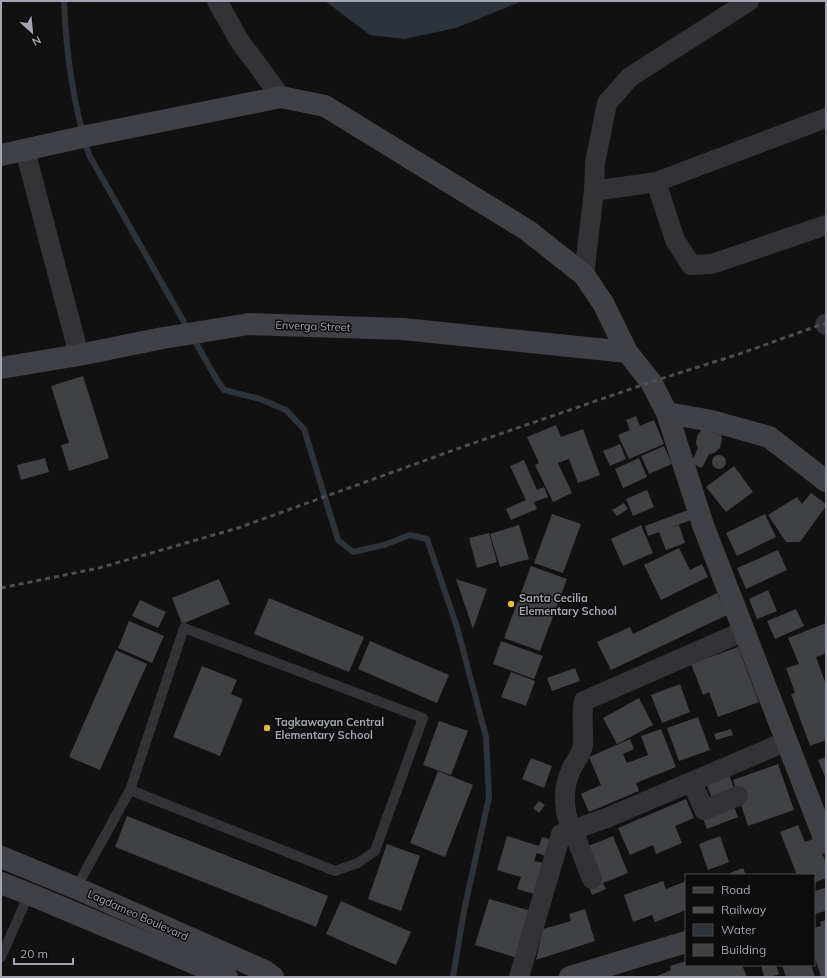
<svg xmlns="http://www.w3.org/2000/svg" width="827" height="978" viewBox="0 0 827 978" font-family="Mulish,sans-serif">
<rect width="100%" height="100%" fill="#111112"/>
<path fill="#2d333b" d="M325,1H522L456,28L404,39L370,35Z"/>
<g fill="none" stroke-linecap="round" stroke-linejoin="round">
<path stroke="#2d333b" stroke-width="6" d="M64,1C66,54 73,104 89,155L217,380L224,390L260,399L286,410L304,429L338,540L353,552L384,545L410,535L427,539L457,627L486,737L489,797L464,911L453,977"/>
</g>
<path fill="#404145" d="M83,376L109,458L69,471L61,445L69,443L51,386Z
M636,416L640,426L654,420L664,444L629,459L618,435L630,430L626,420Z
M556,425L561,437L583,429L600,475L578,483L569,459L558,463L572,493L553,502L535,465L539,463L527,437Z
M702,429L721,435L722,439L720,448L714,453L709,454L702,468L691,463L698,448L696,444L697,436Z
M620,444L626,459L610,466L603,451Z
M664,446L672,464L649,474L641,456Z
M712 462a7 7 0 1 1 14 0a7 7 0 1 1-14 0Z
M45,458L49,472L21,480L17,465Z
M639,458L647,477L623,488L615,469Z
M524,460L537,490L544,487L548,497L534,502L537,509L511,520L506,509L526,500L510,466Z
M734,466L753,492L726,512L706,487Z
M647,490L654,507L633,516L626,499Z
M811,493L826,504V506L800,542H786L768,515L797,497L802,504Z
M624,503L628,509L617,516L612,510Z
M688,510L691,520L665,530L679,525L685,543L666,550L659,532L648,536L645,526Z
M552,514L581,524L563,573L534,563Z
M765,514L776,537L737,556L726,533Z
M519,525L529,559L500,567L490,534Z
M641,525L653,553L623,566L611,539Z
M489,533L497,562L477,568L469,538Z
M679,548L690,570L702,564L708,577L661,600L644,565Z
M778,550L787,570L746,589L737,568Z
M531,566L567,579L540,651L504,638Z
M219,579L230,604L182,624L172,598Z
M456,579L487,589L473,629Z
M768,590L777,611L757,619L749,599Z
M717,593L727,615L611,670L597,642L630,627L633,634Z
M269,598L364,637L349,672L254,634Z
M140,600L166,612L158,628L132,616Z
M796,609L804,626L775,639L767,621Z
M129,621L164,636L152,663L118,648Z
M826,623V653L816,657L825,682H826V740L810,746L791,694L795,693L786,668L799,664L788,638Z
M370,641L449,675L437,703L358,669Z
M501,641L543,656L534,679L493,664Z
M738,647L759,702L718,717L709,692L703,695L691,664Z
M116,650L147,664L100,770L69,757Z
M202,666L237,680L231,694L243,699L220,756L173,737Z
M575,668L580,681L552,691L547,678Z
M511,672L535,681L526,706L501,697Z
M680,684L690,712L662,723L651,695Z
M639,698L653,725L617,744L603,718Z
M698,717L710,750L679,761L667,728Z
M439,721L468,731L451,775L423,765Z
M661,729L676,767L636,783L639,791L589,812L581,794L601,785L589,757L630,739L634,749L623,754L627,763L648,755L641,736Z
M731,729L733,735L716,740L714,734Z
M826,757V779L818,760Z
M531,758L552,766L544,788L522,779Z
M778,764L794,810L748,826L733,780Z
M438,771L473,785L445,857L410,843Z
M729,775L736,793L713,801L706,783Z
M686,799L694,818L675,826L682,843L656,854L653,845L630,855L618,828Z
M539,801L545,805L539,813L533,808Z
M733,804L738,817L707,829L702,816Z
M127,816L328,896L316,927L115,847Z
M798,825L805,842L816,838L826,863V878L814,883V875H797L780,832Z
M507,836L539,846L542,837L553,840L548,857L537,853L534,861L547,864L538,895L517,889L521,877L497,870Z
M613,836L628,873L603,883L606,889L592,895L587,882L586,847Z
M720,836L729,862L708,870L699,844Z
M387,844L420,856L401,911L368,899Z
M743,868L746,875H731L730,873Z
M663,881L666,889L686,881V910L655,922L652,915L633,922L624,895Z
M489,899L538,913L524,960L475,945Z
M341,901L411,932L396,965L326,934Z
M585,909L595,941L536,960L543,929L571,921L569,914Z
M826,920V977H821L814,955V928L821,926L820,922Z
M686,961V965H742L747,977H655L671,970L670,966Z
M761,965H776L779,974L770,977H764Z
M782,965H811L815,977H786Z"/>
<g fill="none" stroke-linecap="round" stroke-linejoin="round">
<path stroke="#323237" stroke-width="10" d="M76,888L130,790L184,628L423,718L375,851L358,863L335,871L130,790
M1,957L29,894"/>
<path stroke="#323237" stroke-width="20" d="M217,1L239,40L281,97
M25,150L79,355
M656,182L675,240L691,265L712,264L826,225
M594,191L656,182L826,118
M584,275L594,191L595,163L607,103L630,77L749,1
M825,324L826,325
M692,782L704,810L738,796
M592,879L574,833C563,816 562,789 571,770C574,762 582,754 583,745C584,730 581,716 584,701L744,631
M519,977L561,834L609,817L787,741"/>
<path stroke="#404146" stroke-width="22" d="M1,155L87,136L281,97L325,106L527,230L584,275L603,303L627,352L651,382L667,413L703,525L826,843
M1,368L79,355L163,338L249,324L403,329L627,352
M667,413L712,421L769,437L826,481
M1,857L76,888L265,971L273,977
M1,883L29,894L227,977
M814,903L826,899
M570,977L686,942"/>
<path stroke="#4d4e53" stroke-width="3" stroke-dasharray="5 4" stroke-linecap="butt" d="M1,588L99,568L238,528L465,446L651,382L739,354L826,323"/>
</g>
<g fill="#e3be37" stroke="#0c0c0d" stroke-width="1.5">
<circle cx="511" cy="604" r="4"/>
<circle cx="267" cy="728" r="4"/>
</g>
<g text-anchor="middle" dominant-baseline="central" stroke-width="3" stroke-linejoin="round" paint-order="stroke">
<g font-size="11" fill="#a3a6b2" stroke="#0c0c0d">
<text transform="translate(313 326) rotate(2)">Enverga Street</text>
<text transform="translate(138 915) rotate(24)">Lagdameo Boulevard</text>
</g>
<g font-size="11" font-weight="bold" fill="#a3a6b2" stroke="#0c0c0d" text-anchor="start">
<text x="519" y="598">Santa Cecilia<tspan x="519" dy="13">Elementary School</tspan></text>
<text x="275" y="722">Tagkawayan Central<tspan x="275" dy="13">Elementary School</tspan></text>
</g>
</g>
<rect width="827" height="978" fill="none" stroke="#a3a6b2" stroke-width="4"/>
<rect x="685" y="874" width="130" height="92" fill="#0c0c0d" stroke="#484a4f"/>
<rect x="693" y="887" width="20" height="6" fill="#404146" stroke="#484a4f"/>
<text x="721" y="894" font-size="12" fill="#a3a6b2">Road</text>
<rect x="693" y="907" width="20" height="6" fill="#4d4e53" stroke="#484a4f"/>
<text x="721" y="914" font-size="12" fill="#a3a6b2">Railway</text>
<rect x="693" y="924" width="20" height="12" fill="#2d333b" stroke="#484a4f"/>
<text x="721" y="934" font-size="12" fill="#a3a6b2">Water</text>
<rect x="693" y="944" width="20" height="12" fill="#404145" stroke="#484a4f"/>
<text x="721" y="954" font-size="12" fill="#a3a6b2">Building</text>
<g transform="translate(32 32) rotate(153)" stroke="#0c0c0d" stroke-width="3" paint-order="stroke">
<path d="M0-3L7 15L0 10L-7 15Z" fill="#a3a6b2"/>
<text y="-6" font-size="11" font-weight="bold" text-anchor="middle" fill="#a3a6b2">N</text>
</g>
<path d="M14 958v6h59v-6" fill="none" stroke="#a3a6b2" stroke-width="2"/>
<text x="20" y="958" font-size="12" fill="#a3a6b2" stroke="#0c0c0d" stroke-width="3" paint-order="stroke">20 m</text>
</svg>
